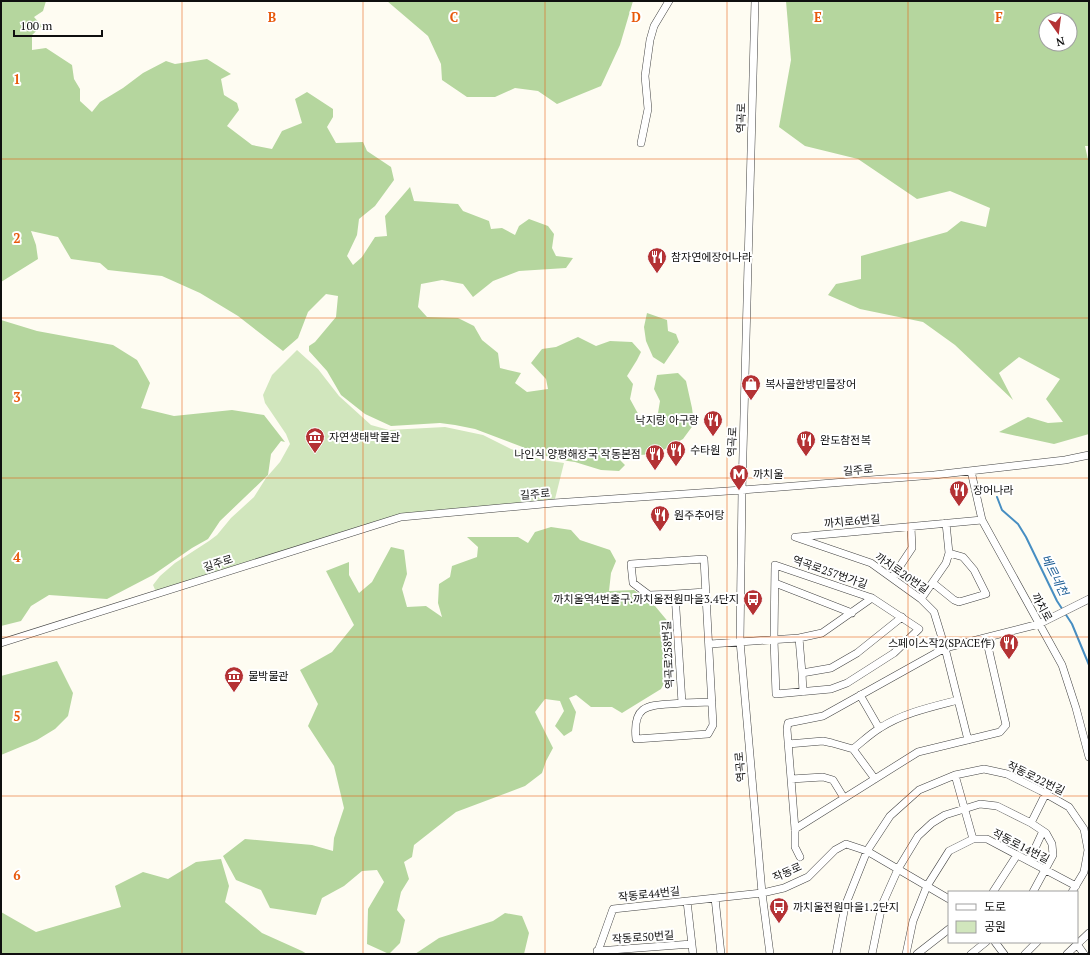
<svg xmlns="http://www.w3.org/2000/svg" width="1090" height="955" viewBox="0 0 1090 955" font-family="'PT Serif','Noto Sans KR',serif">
<rect width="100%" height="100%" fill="#fefcf2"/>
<path fill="#d1e6bd" d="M297,350L318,369L339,396L371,425L389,430L445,427L483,435L511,449L542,460L564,463L554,503L401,517L157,594L153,585L160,576L175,563L209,541L217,535L231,518L254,497L266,478L280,462L290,444L286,434L265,403L263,395L272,375Z"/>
<path fill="#b5d69e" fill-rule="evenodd" d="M1,1H46L43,11L34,17L42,26L32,35V50L46,48L72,65L74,79L80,89V101L92,112L100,102L123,88L143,73L166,61L175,64L207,59L231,74L221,79L224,95L237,103L239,110L227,126L252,145L272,149L282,131L302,123L295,99L307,92L333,109V117L327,127L336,143L363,142L367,151L391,167L394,180L375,206L359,219L357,235L347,256L353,265L362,257L375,237L387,236L385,216L410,187L414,201L458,204L463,211L489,221L491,229L502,228L515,235L519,226L529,219L548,226L554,234L552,248L556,256L573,258L566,268L519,271L493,281L473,297L463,284L442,280L421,284L418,307L427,317L458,318L474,326L482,340L498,353L500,368L521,373L515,383L527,392L548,389L546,379L531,363L542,349L556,347L578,337L596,346L610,341L632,342L641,352L637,360L627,376L633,384L630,399L642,421L657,419L660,401L654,389L657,375L678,373L686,381L692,408L694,424L683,439L656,454L623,456L618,458L625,465L619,471L601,470L575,462L554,459L475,429L455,425L440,423L391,426L365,414L341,395L327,371L309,351V346L315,342L336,317L338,296L326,294L308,312L298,338L283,351L238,316L200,293L162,276L108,270L100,263L71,259L58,237L31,231L36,245L38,259L1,282Z
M387,1H633L620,45L601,86L557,104L538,91L515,88L495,97H467L442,80L441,64L428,36Z
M786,1H1089V146H1085L1089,164V434L1054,444L999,432L1028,417L1048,423L1063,422L1046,399L1060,379L1019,357L999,373L1013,400L955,345L923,322L860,309L828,295L836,284L861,279V256L947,232L961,221L986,227L990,208L950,191L917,199L858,159L805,146L779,127L791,60ZM1046,20H1070V44H1046Z
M647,313L667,320L668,331L676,334L679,342L664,364L653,357L646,341L644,327Z
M1,320L37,331L113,345L137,360L150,383L141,408L174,416L232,410L264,415L285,442L281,441L271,454L268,475L220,521L208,539L192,548L153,575L107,599L49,595L31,606L21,621L1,626Z
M551,527L571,530L580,540L610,550L616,561L611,573L609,591L634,590L655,606L670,624L674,664L661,689L622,713L612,707H591L576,695L569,698L576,712L572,731L564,736L555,726L564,711L560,701L545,699L535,712L553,748L546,761L542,773L525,786L456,812L414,845L412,857L404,862L409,879L401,892L397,910L405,920L400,943L389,954L367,944L368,909L384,882L377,870L362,871L344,886L322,898L316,915L270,908L261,890L236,880L223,856L245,839L312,845L333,851L334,838L344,808L334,766L308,726L318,704L300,670L332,652L354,625L326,571L349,562V575L359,593L372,582L391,547L404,550L407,574L402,589L407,607L426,606L442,617L438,603L439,584L450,577L452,566L477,557L478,547L467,537H518L528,543L535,532Z
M57,661L73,693L68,716L55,729L37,740L1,755V676Z
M221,859L229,886L225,902L262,933L302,951L307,954H1V912L36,932L121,907L115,886L143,872L168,879L196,862Z
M505,913L522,916L529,933L524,954H415L439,938L493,921Z"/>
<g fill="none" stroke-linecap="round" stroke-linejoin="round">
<path stroke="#478ec2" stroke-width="2" d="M997,497L1002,510L1018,524L1026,537L1057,601L1072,624L1089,665"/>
<g stroke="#424242" stroke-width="8">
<path id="minor" d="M755,1L742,490L740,641L762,893L770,954
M641,143L648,109L645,76L650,40L654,26L669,1
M971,471L982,520L1062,665L1076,708L1089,757
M795,537L871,563L921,599L934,612L945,648L968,740
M797,537L982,520
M704,559L713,725L708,734L636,739C632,701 652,706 682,703L675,594L649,595L633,583L631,564Z
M775,565L872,598L919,629L894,653L847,683L831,689L776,694L774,640Z
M892,578L912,548L911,527
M775,583L852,613
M933,583L954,600L959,602L986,594L974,570L963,557L949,553
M675,594L706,592
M921,599L946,563L949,553L946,523
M799,638L802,673L831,668L857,653L902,617
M1,643L401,517L554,503L742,490L934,475L1065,460L1089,455
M710,644L799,638L822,633L872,598
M802,673L803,692
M860,695L879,728
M682,703L712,702
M788,744L823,741L832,743L853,749L875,779
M853,749C862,742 870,734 880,728C903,713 931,707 958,700
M955,775L973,839
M791,779L823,777L833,780L844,798
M1031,823L1046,793
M795,829L918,752L1000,732L1006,725L986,638
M800,857L795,847V829L787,729L788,723L823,716L945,648L1039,624L1089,599
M1029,861L1043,831
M993,892L1017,855
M715,898L721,954
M687,901L693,954
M995,942L1004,954
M1077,944L1084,954
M597,951L692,944
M597,954L613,909L762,893L784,888L808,877L835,850L846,844L867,851L949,899
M836,954L845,906L867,851L890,816L919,790L955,775L984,769L1007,774L1041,791L1069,807L1084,829L1088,850L1084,872L1072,892
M872,954L882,905L898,869L918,836L932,823L945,815L980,804L997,806L1031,823L1046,833L1052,844L1053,855L1033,892
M906,954L913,921L927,886L949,851L973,839H987L1076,886
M917,954L949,929
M971,954L986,942
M1025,954L1037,942
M1067,954L1089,933"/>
</g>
<use href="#minor" stroke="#fff" stroke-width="7"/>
</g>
<path fill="none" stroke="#e8590c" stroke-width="1" stroke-opacity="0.55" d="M182,1V954M363,1V954M545,1V954M727,1V954M908,1V954M1,159H1089M1,318H1089M1,478H1089M1,637H1089M1,796H1089"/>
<defs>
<g id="restaurant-pin" transform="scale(1)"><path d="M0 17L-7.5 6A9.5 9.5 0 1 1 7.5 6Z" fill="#b43234" stroke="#fff"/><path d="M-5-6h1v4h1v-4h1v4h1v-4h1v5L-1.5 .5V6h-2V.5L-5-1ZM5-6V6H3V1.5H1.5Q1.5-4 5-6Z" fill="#fff"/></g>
<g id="shop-pin" transform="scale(1)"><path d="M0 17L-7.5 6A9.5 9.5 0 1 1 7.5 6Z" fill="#b43234" stroke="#fff"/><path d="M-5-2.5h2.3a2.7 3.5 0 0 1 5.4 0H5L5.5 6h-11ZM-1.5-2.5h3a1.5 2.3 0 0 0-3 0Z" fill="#fff"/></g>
<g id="museum-pin" transform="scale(1)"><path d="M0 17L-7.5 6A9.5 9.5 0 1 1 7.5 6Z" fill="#b43234" stroke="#fff"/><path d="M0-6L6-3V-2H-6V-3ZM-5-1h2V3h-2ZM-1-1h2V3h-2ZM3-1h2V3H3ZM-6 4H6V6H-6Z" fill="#fff"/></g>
<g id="metro-pin" transform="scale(1)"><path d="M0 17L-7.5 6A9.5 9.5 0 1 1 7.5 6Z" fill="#b43234" stroke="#fff"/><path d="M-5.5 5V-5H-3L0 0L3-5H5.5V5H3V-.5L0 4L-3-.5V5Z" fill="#fff"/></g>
<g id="bus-pin" transform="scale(1)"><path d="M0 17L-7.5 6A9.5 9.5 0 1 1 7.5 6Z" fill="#b43234" stroke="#fff"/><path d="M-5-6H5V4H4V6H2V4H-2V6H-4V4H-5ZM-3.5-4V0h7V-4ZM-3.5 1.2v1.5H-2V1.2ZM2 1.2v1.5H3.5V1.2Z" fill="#fff"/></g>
</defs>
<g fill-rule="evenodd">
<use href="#restaurant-pin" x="657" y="257"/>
<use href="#shop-pin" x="751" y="384"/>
<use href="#restaurant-pin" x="713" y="420"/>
<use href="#museum-pin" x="315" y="437"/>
<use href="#restaurant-pin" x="806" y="440"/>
<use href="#restaurant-pin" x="676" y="450"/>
<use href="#restaurant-pin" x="655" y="454"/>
<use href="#metro-pin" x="739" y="474"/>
<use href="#restaurant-pin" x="959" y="490"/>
<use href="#restaurant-pin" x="660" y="515"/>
<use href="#bus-pin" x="753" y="599"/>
<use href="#restaurant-pin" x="1009" y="643"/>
<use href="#museum-pin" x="234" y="676"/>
<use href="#bus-pin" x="779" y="907"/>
</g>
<g text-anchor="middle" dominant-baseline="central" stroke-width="4" stroke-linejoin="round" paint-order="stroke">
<g font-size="11" fill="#0f0f0f" stroke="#fff">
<text transform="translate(741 118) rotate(-89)">역곡로</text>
<text transform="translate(732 442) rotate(-88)">역곡로</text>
<text transform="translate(858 470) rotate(-5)">길주로</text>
<text transform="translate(535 494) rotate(-5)">길주로</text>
<text transform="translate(852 521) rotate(-5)">까치로6번길</text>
<text transform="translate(218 563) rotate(-18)">길주로</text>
<text transform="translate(830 572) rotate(19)">역곡로257번가길</text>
<text transform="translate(902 573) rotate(35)">까치로20번길</text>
<text transform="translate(1042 607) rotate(61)">까치로</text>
<text transform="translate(668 655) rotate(-93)">역곡로258번길</text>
<text transform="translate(740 767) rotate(-95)">역곡로</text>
<text transform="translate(1036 778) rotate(26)">작동로22번길</text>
<text transform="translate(1021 846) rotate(27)">작동로14번길</text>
<text transform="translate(787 872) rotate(-24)">작동로</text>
<text transform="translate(649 894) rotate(-6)">작동로44번길</text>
<text transform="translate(643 937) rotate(-4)">작동로50번길</text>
</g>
<g font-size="11" fill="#0f0f0f" stroke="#fff" text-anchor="start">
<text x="671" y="257">참자연에장어나라</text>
<text x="765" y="384">복사골한방민믈장어</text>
<text x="699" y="420" text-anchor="end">낙지랑 아구랑</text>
<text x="329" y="437">자연생태박물관</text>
<text x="820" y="440">완도참전복</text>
<text x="690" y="450">수타원</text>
<text x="641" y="454" text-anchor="end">나인식 양평해장국 작동본점</text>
<text x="753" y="474">까치울</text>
<text x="973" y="490">장어나라</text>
<text x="674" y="515">원주추어탕</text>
<text x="739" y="599" text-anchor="end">까치울역4번출구.까치울전원마을3.4단지</text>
<text x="995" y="643" text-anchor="end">스페이스작2(SPACE作)</text>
<text x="248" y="676">물박물관</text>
<text x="793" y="907">까치울전원마을1.2단지</text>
</g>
<g font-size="12" font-style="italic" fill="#216197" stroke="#fff">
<text transform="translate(1055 575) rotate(63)">베르네천</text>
</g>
</g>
<g font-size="13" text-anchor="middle" font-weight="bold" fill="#e8590c" stroke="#fff" stroke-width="4" stroke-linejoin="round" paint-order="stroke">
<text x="272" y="22">B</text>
<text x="454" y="22">C</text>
<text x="636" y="22">D</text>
<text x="818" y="22">E</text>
<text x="999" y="22">F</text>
<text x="17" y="84">1</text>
<text x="17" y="243">2</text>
<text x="17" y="402">3</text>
<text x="17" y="562">4</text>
<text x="17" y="721">5</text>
<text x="17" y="880">6</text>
</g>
<rect width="1090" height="955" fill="none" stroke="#0f0f0f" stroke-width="4"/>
<rect x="948" y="891" width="130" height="52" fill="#ffffff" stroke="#9f9f9f"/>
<rect x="956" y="904" width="20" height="6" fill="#ffffff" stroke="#9f9f9f"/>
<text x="984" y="911" font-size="12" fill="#0f0f0f">도로</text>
<rect x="956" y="921" width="20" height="12" fill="#d1e6bd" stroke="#9f9f9f"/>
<text x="984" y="931" font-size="12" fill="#0f0f0f">공원</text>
<g transform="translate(1058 32) rotate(166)"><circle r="19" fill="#ffffff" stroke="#9f9f9f"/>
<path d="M0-3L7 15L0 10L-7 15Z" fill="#b43234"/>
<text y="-6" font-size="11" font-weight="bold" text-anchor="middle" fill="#0f0f0f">N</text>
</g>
<path d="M14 30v6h88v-6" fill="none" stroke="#0f0f0f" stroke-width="2"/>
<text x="20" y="30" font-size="12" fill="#0f0f0f" stroke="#ffffff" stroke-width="3" paint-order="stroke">100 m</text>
</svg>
